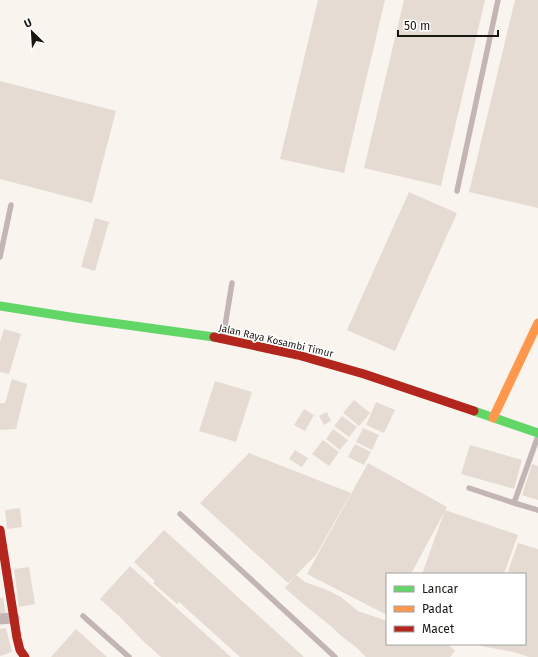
<svg xmlns="http://www.w3.org/2000/svg" width="538" height="657" viewBox="0 0 538 657" font-family="'Fira Sans',sans-serif">
<rect width="100%" height="100%" fill="#faf4ef"/>
<path fill="#e5dbd2" d="M318,0H385L344,173L280,159Z
M404,0H485L441,186L364,168Z
M515,0H538V208L469,192Z
M0,81L116,111L92,203L0,179Z
M409,192L457,213L395,351L347,330Z
M95,218L109,222L95,271L81,267Z
M4,329L21,334L9,374L0,372V342Z
M12,379L27,384L16,429L0,430V403H5Z
M215,381L252,392L236,442L199,431Z
M354,400L370,413L359,426L343,413Z
M376,402L395,410L384,433L366,425Z
M304,409L314,415L305,431L294,425Z
M327,412L331,421L324,425L319,416Z
M342,416L357,427L349,437L334,426Z
M363,428L379,435L372,450L356,442Z
M333,429L348,440L340,450L326,439Z
M323,440L339,452L329,466L312,454Z
M355,444L371,452L364,465L348,457Z
M470,445L522,460L514,489L461,474Z
M295,450L308,458L302,467L289,459Z
M249,453L351,493L316,555L288,583L200,503Z
M368,463L447,507L411,574H387V615L307,574Z
M532,464L538,466V500L522,495Z
M20,508L22,527L7,529L5,510Z
M445,510L518,535L504,574H422Z
M164,530L185,549L304,657H240L179,602L177,604L153,583L155,581L134,562Z
M518,543L538,549V657H529L513,652L481,646V644H525V574H507Z
M130,566L151,585L231,657H161L143,641L121,618L100,599Z
M29,567L35,604L19,607L14,569Z
M296,575L305,582L327,590L341,597L358,611L387,621V644H448L455,651L450,657H366L356,647L340,635L332,627L302,603L285,588Z
M0,598H3L6,614L0,616Z
M6,628L12,652L0,656V629Z
M76,629L97,648L107,657H51Z"/>
<g fill="none" stroke-linecap="round" stroke-linejoin="round">
<path stroke="#c4b5b5" stroke-width="5.5" d="M457,191L498,0
M0,257L11,205
M223,338L232,283
M538,436L514,503L538,510
M469,488L514,503
M180,514L335,657
M83,616L129,657"/>
<path stroke="#c4b5b5" stroke-width="11" d="M0,619L14,618"/>
<path stroke="#63d668" stroke-width="9" d="M0,306L76,318L214,337
M474,411L538,433"/>
<path stroke="#ff974d" stroke-width="9" d="M493,418L538,323"/>
<path stroke="#b3261e" stroke-width="9" d="M214,337L298,355L364,374L474,411
M0,530L17,638L20,650L25,657"/>
</g>
<g text-anchor="middle" dominant-baseline="central" stroke-width="3" stroke-linejoin="round" paint-order="stroke">
<g font-size="10" fill="#1a1612" stroke="#fff">
<text transform="translate(276 341) rotate(13)">Jalan Raya Kosambi Timur</text>
</g>
</g>
<rect x="386" y="573" width="140" height="72" fill="#ffffff" stroke="#a3a2a0"/>
<rect x="394" y="586" width="20" height="6" fill="#63d668" stroke="#a3a2a0"/>
<text x="422" y="593" font-size="12" fill="#1a1612">Lancar</text>
<rect x="394" y="606" width="20" height="6" fill="#ff974d" stroke="#a3a2a0"/>
<text x="422" y="613" font-size="12" fill="#1a1612">Padat</text>
<rect x="394" y="626" width="20" height="6" fill="#b3261e" stroke="#a3a2a0"/>
<text x="422" y="633" font-size="12" fill="#1a1612">Macet</text>
<g transform="translate(32 32) rotate(335)" stroke="#ffffff" stroke-width="3" paint-order="stroke">
<path d="M0-3L7 15L0 10L-7 15Z" fill="#1a1612"/>
<text y="-6" font-size="11" font-weight="bold" text-anchor="middle" fill="#1a1612">U</text>
</g>
<path d="M398 30v6h100v-6" fill="none" stroke="#1a1612" stroke-width="2"/>
<text x="404" y="30" font-size="12" fill="#1a1612" stroke="#ffffff" stroke-width="3" paint-order="stroke">50 m</text>
</svg>
